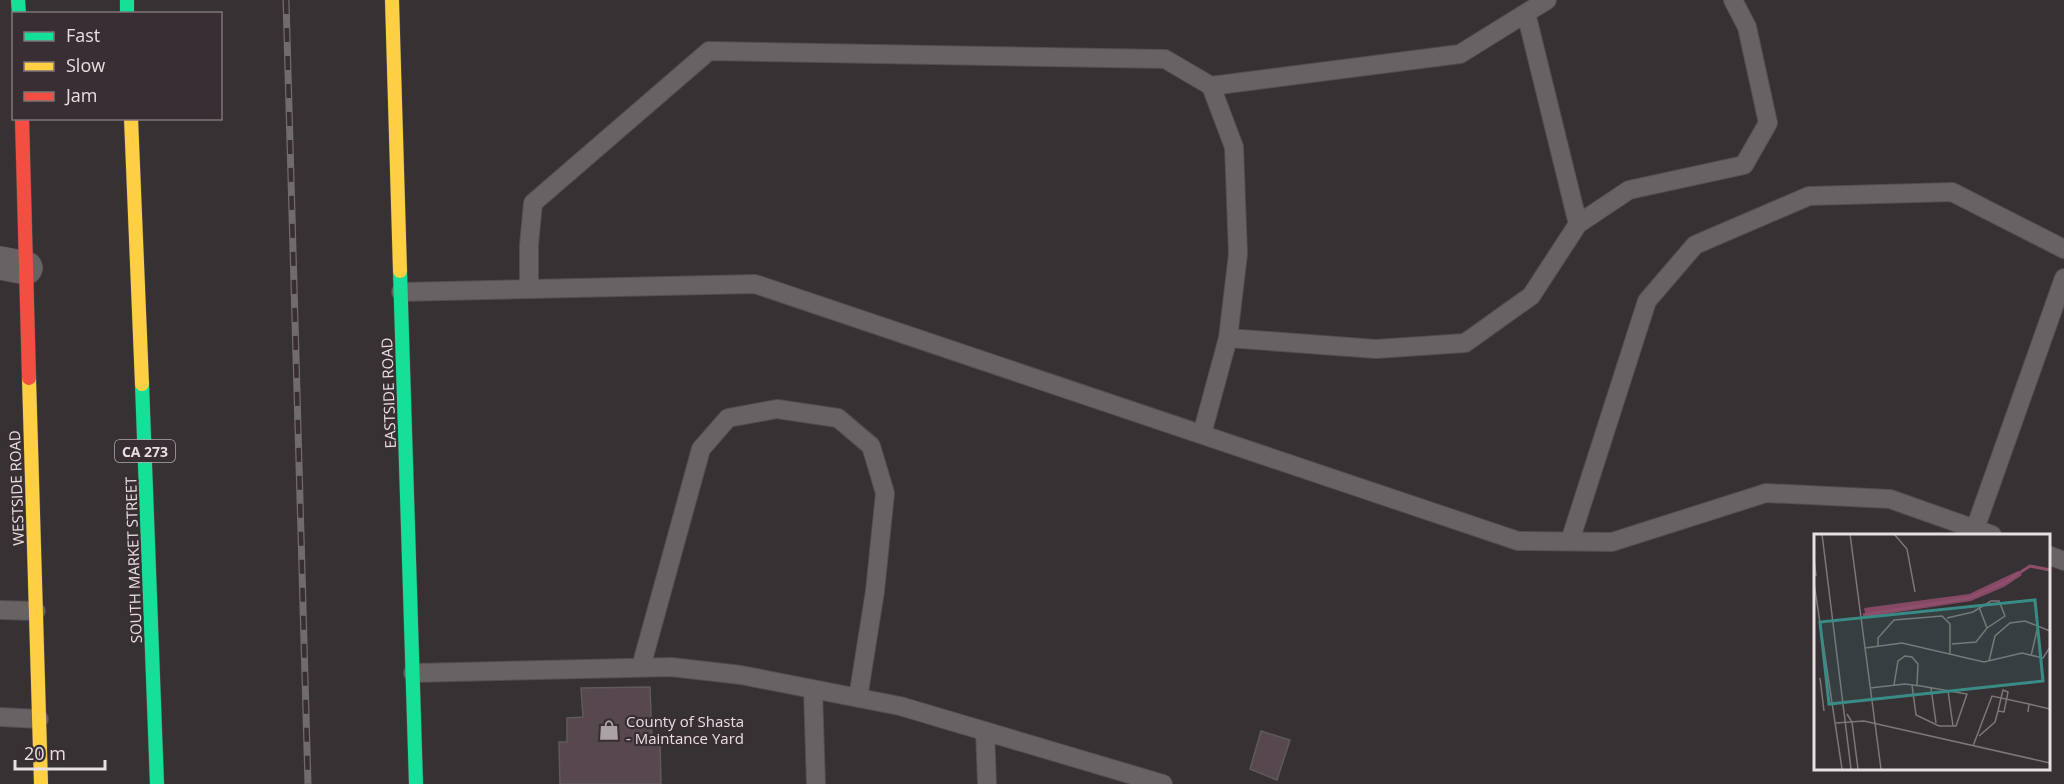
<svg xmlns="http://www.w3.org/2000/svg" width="2064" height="784" viewBox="0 0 2064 784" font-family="'Open Sans',sans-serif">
<rect width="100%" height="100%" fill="#363133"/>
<path fill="#57484f" stroke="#5f5a5c" stroke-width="1.5" d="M650,687L652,742H660L661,784H560L559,742H567V718L583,717L581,688Z
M1261,731L1290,740L1277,780L1250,769Z"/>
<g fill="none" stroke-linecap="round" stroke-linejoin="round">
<g stroke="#524d50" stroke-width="20">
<path id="lane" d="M1526,13L1578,224
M1211,86L1460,54L1547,0
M529,289V245L533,203L709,51L1165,59L1211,86L1234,147L1238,254L1228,338L1202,434
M401,292L755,284L1518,541L1612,542L1766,493L1890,499L1992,535
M1228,338L1376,349L1465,343L1531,296L1578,224L1629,190L1744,165L1768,123L1747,27L1733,0
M1975,529L2064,278
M1570,541L1647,301L1695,245L1809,196L1952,192L2064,249
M2048,555L2064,561
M0,610L36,611
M641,667L701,449L728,418L777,409L838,418L871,446L885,493L875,591L858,698
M413,673L671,667L741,675L900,706L1163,784
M813,690L816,784
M0,717L39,719
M985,731L987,784"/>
</g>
<g stroke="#524d50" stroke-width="34">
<path id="street" d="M0,263L26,268"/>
</g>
<g stroke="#524d50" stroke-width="15">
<path id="fast" d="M18,0L19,14
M127,0V14
M400,271L416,784
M142,384L157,784"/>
</g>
<g stroke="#524d50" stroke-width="15">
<path id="slow" d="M392,0L400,271
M131,118L142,384
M29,378L41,784"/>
</g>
<g stroke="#524d50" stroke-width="15">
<path id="jam" d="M22,118L29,378"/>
</g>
<use href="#lane" stroke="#676365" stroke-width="18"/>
<use href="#street" stroke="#676365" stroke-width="33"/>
<use href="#fast" stroke="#16e098" stroke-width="14"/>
<use href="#slow" stroke="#ffcf43" stroke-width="14"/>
<use href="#jam" stroke="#f24e42" stroke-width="14"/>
<g stroke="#706c6e" stroke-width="7">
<path id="rail" d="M286,0L308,784"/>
</g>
<use href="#rail" stroke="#392e33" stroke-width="4.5" stroke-dasharray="14" stroke-linecap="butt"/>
</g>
<defs>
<g id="shop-bare" transform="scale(1.62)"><path d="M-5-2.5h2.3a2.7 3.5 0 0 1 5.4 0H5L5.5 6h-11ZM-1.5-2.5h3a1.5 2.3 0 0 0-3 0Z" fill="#a9a3a5" stroke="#392e33" stroke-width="2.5" paint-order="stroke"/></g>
</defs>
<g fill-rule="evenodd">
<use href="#shop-bare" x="609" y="730"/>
</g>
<g text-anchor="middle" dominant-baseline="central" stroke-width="4.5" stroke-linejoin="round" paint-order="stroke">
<rect fill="#392e33" stroke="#b3abae" stroke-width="1.5" x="115" y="440" width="60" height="22" rx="4.5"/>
<g font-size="14" font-weight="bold" fill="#e7e0e3">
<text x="145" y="451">CA 273</text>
</g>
<g font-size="15" fill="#e7e0e3" stroke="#392e33">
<text transform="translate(388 393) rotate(-92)">EASTSIDE ROAD</text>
<text transform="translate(16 488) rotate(-92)">WESTSIDE ROAD</text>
<text transform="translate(133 560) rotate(-92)">SOUTH MARKET STREET</text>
</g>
<g font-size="15" fill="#e7e0e3" stroke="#392e33" text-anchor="start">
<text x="626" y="721">County of Shasta<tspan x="626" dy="17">- Maintance Yard</tspan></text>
</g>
</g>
<g transform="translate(1814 534)">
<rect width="236" height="236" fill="#363133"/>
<path d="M204,37L208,41L190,53L157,67L52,83L50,74L155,60Z" fill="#854966"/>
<path fill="none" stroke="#8e4f6d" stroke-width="3" d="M49,81L155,64L193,47L216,32L236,36"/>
<path fill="none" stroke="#7d7779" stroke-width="1.5" d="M8,0L37,235M36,0L67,235M80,0L93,15L101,58M0,24L2,42M0,49L28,235M165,73L173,94M133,84L159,78L177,67H185L191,82L173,94L162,108L138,110M64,113V104L80,86L128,82L136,90V120M51,114L88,109L170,128L208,119L229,124L236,113M217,122L224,92M175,127L181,102L196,89L211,87L236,97M6,144L10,177M80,151L84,127L91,122L98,123L104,130L103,151M56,154L91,150L107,152L153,160L142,192H125L102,181L98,151M117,154L122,189M134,157L139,192M214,178L215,170L236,175M33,180L38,188L44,235M22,189L50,187L236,229M165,202L181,188L184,177L187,164L189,156L194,158L190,178L184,177M159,212L178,162L215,170"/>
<path fill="#3a8b85" fill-opacity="0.15" stroke="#3a8b85" stroke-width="3" d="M221,66L229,147L15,170L6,88Z"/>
<rect width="236" height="236" fill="none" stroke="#e7e0e3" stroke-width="3"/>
</g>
<rect x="12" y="12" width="210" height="108" fill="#392e33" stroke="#7f7579" stroke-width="1.5"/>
<rect x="24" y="32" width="30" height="9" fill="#16e098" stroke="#7f7579" stroke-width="1.5"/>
<text x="66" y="42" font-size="18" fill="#e7e0e3">Fast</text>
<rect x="24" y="62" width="30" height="9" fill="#ffcf43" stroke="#7f7579" stroke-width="1.5"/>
<text x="66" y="72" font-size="18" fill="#e7e0e3">Slow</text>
<rect x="24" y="92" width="30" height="9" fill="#f24e42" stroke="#7f7579" stroke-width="1.5"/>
<text x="66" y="102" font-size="18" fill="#e7e0e3">Jam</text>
<path d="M15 760v9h90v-9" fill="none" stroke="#e7e0e3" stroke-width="3"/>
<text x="24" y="760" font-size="18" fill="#e7e0e3" stroke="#392e33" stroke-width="4.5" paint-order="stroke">20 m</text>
</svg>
